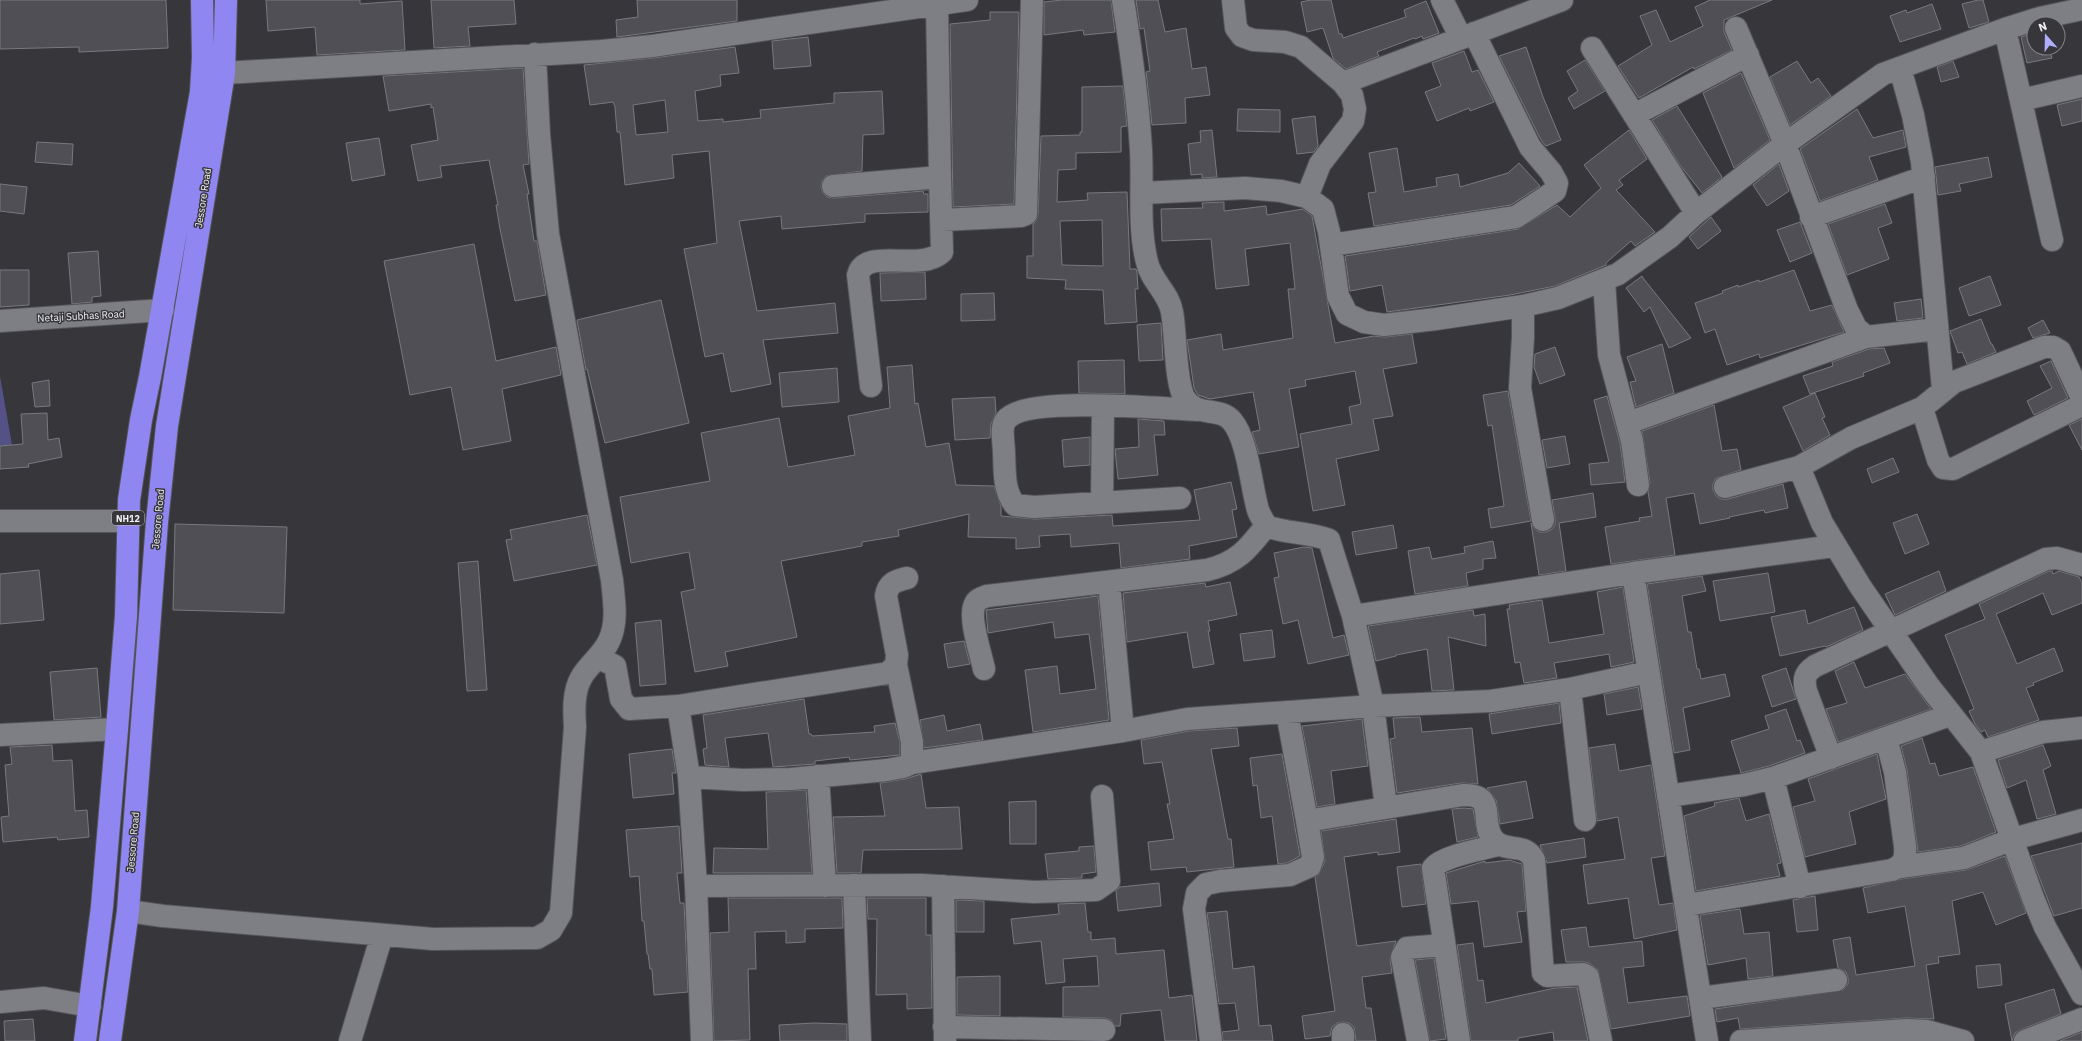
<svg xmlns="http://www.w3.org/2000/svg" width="2082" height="1041" viewBox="0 0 2082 1041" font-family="'IBM Plex Sans',sans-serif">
<rect width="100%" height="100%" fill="#36363b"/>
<path fill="#545186" d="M0,376L12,445L0,446Z"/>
<path fill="#4f4f55" stroke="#78787e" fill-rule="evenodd" d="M0,0H166L168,48L79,52V47L0,49Z
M266,0H360V4L402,1L405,50L317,55L315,27L268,31Z
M431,0H514L516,24L468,27L470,46L434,48Z
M637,0H737V21L617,37L616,20L638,17Z
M1062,0H1111L1115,32L1084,35L1083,30L1044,35V2Z
M1136,0H1158L1165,32L1186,28L1192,69L1206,67L1210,95L1185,98L1186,123L1152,125L1146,72L1150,71L1144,28L1140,29Z
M1311,0H1331L1339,34H1342L1343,38L1406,17L1404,10L1426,1L1439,33L1423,39L1422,36L1415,39L1414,38L1377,52L1379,56L1346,69L1333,58L1323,28L1307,32L1301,2Z
M1710,0H1772L1724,20V32L1732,50L1694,69L1693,67L1639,98L1618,66L1652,45L1640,16L1656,10L1670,42L1703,26L1695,7Z
M1978,0H1983L1989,22L1969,28L1962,4Z
M1932,4L1941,29L1900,42L1890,16L1906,10L1907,13Z
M990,12H1019L1014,204L953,207L950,24L990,20Z
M2034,33V48H2049L2052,58L2027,63L2021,37Z
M808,37L811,66L774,69L772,41Z
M735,47L739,73L720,75L721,86L695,91L698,121L723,119V122L761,118L760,110L834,103V93L882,91L884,134L863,135L862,171L826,176L822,181L821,187L823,193L827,197L834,198L923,191L924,194H928V212L865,214V222L782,229L781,216L739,221L757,311L835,303L838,333L763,340L771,384L731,392L723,353L705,357L684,249L717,243L709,151L672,155L674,178L625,185L620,132H617L615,107L613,102L590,105L584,65L653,58ZM665,100L668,132L636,135L633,105Z
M1526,47L1543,97L1561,140L1546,146L1541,140L1499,56Z
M1464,51L1472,72L1478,70L1494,102L1470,111L1469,108L1437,121L1425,92L1441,86L1432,63Z
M1585,60L1605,91L1574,109L1568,98L1578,91L1567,71Z
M1797,61L1811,83L1818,78L1831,96L1790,125L1770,77Z
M1953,61L1959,77L1941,82L1937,67Z
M523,68L529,164L523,165L529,194H527L534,241H537L546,295L515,301L500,229L496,205H498L489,160L440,166L442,177L418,181L411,145L438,140L433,107L431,108V104L389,111L383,76Z
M1741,73L1770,140L1734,168L1703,93Z
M1123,86L1127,126L1121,127V152L1076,153V169L1058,170L1057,202L1088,200L1087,193L1127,192L1130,269H1136L1137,272L1138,289H1135L1137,322L1105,324L1103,290L1065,289L1066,280L1027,278V256H1033V224L1036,221L1038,214L1041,136L1080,135V132H1082V87ZM1102,220L1103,266L1062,265L1060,221Z
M2082,99V121L2062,126L2057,105Z
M1677,106L1722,177L1702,193L1680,165L1652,120Z
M1238,109L1280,110V132L1237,131Z
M1857,109L1873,138L1903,130L1906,147L1869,157L1878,180L1820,201L1800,149Z
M1315,116L1318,146L1314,152L1297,154L1292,119Z
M1212,130L1217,177L1202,178V174L1191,175L1188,144L1201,142L1200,131Z
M1629,130L1647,159L1619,180L1623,185L1616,190L1655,232L1635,246L1631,241L1606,263V265L1555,286L1510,295L1387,312L1382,285L1350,291L1345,256L1518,229L1557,205L1570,217L1601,188L1584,165Z
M379,138L385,175L352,181L346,143Z
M37,142L73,144L72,165L35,162Z
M1397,148L1404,192L1437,186L1436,178L1458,174L1460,187L1508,173L1519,163L1540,186L1511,205L1374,226L1368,193L1376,192L1369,153Z
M1988,157L1992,177L1959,184L1961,191L1938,195L1935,167Z
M1779,164L1789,191L1767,206L1753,185Z
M0,184L27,187L24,214L0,211Z
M1224,202V211L1266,206L1267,215L1303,209L1312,216L1335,343L1374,336L1385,337L1412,334L1417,363L1383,369L1393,416L1373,419L1379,450L1336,459L1345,505L1313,511L1300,434L1352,424L1349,407L1361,404L1355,371L1305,380L1306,386L1289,389L1299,447L1259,454L1252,432L1260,430L1253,392L1210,399L1198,395L1194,388L1187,340L1221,334L1223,350L1293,338L1288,289H1295L1290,243L1245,249L1249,285L1216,289L1211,239L1162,241L1161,209L1203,208L1202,203Z
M1885,204L1892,223L1878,228L1889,259L1847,275L1828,224Z
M1711,217L1721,231L1698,249L1689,237Z
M1800,222L1812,253L1790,262L1777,230Z
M474,244L496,361L556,347L561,375L502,389L511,441L463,450L451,387L410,395L384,261Z
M98,251L101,296L92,297V302L72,304L68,253Z
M0,270H29V305L0,307Z
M1794,270L1810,311L1832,305L1844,332L1760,358L1759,354L1727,365L1715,329L1705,333L1695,303L1723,293L1722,291L1738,285V287L1759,280V282Z
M925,272L926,299L881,301L880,273Z
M1642,276L1643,278L1691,338L1669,348L1650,307L1644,312L1626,288Z
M1990,276L2001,305L1969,316L1959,288Z
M994,293L995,320L961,321V294Z
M1921,299L1923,318L1897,321L1894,303Z
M661,300L689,423L605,443L587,369L586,370L577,320Z
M1981,319L1991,344H1992L1996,352L1967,364L1962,352L1958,353L1950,331Z
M2043,320L2050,333L2033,338L2028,328Z
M1161,323L1163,360L1139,361L1137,325Z
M1662,344L1674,393L1636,407L1630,382L1636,381L1627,357Z
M1555,347L1565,375L1540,384L1534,367L1535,354Z
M1884,348L1890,363L1863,373L1864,376L1810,394L1803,376L1833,366L1832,362L1869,349Z
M1124,360L1125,394L1079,393L1078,361Z
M2051,361L2068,398L2034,415L2027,401L2052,388L2040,366Z
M912,365L915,404L918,403L926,447L949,443L956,485L994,486L1001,506V516L1035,519L1112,515L1113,526L1200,520L1194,490L1231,482L1237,509L1232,510L1237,537L1189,546L1190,559L1121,568L1119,543L1071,547L1070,534L1039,536L1040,547L1016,549V538L968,537L969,514L898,530L899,536L862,542V546L781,561L797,637L725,652L728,666L695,672L681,592L695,589L689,552L631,563L620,497L710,481L701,433L779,418L788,467L855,455L848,416L890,408L887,367Z
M837,368L839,402L782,407L779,373Z
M49,380L50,406L35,407L32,383Z
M1508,391L1531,521L1491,528L1488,509L1504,506L1492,425L1488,426L1483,395Z
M1815,393L1825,417L1822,418L1830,435L1803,451L1783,407Z
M1607,396L1620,443L1625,482L1591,485L1589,464L1609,462L1594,400Z
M995,397L996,413L991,424L990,438L955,440L952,399Z
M1714,405L1722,451L1737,449L1741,470L1716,478L1713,484V490L1716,496L1721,499H1728L1783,484L1788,508L1765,513L1764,510L1729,517L1730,518L1700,524L1694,493L1666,498L1675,555L1611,564L1605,527L1640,521L1639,518L1652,516L1648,492L1650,483L1642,431Z
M47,413L48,440L59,438L62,457L28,464L29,467L0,469V446L23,444L21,414Z
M1138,419L1164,421L1165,435H1154L1158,475L1118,479L1115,449L1139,447Z
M2082,419V450L2069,425Z
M1565,436L1570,464L1547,468L1542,440Z
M1090,437V465L1064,467L1062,440Z
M1893,458L1899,472L1872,483L1867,469Z
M1593,493L1596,517L1559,523L1566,571L1539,575L1531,523L1534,528L1539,532H1546L1551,530L1555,525V518L1552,500Z
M1917,514L1929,544L1905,554L1893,523Z
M587,515L597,565L514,581L506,540L512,539L510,530Z
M175,524L287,527L284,613L173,610Z
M1393,525L1397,548L1356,555L1352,532Z
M1493,541L1496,558L1483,559V569L1466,573L1468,586L1415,594L1408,551L1429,547L1432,559L1465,553L1464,547Z
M1304,547L1312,548L1333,638L1344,635L1349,655L1308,664L1298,620L1283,624L1274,578L1279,577L1274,553Z
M478,561L487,690L467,691L458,563Z
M39,570L44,620L0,624V574Z
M1939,571L1946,591L1895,615L1885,594Z
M2049,571H2052L2053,574L2059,571L2079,577L2082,583V603L2052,615L2043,593L1996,614L2017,664L2054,648L2063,671L2033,683L2034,685L2026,688L2039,720L1988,737L1985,730L1981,732L1975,724L1969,711L1974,709L1945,635L1985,619L1979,604Z
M1768,573L1775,612L1720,621L1713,581Z
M1702,576L1706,591L1682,596L1688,632H1691L1697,669H1699L1701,679L1725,674L1730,696L1683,708L1690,750L1674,753L1647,584Z
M1230,582L1237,615L1208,621L1210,631H1208L1214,664L1193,668L1187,632L1127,642L1123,593L1205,583L1206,587Z
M1623,587L1634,662L1611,667L1609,654L1554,663L1557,678L1524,683L1520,662L1515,663L1507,609H1510L1509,605L1542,600L1549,643L1604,634L1597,592Z
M1098,596L1109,720L1033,732L1025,670L1057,666L1060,694L1096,689L1089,634L1055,638L1053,622L988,633L986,610Z
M1854,607L1863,630L1826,647L1825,646L1780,656L1771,617L1805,610L1808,624Z
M1473,610L1474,616L1485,614L1486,646L1448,637L1454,690L1432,691L1427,649L1396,655V656L1376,661L1368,626Z
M661,620L666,684L640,686L635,623Z
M1272,630L1275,657L1244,661L1240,634Z
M964,641L970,664L948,668L944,644Z
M1854,662L1865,688L1905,674L1931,709L1838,742L1826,709L1847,703L1835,671Z
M97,668L101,717L54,720L50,672Z
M1786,668L1796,699L1772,707L1762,676Z
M1638,687L1642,709L1607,715L1604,694Z
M804,699L809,734H811L812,736L875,732L874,726L895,723L900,743V755L850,760L849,757L815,761V764L773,767L768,733L725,738L729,767L705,765L703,749L707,748L703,715Z
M1559,703L1561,723L1492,734L1489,714Z
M1786,709L1797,741L1800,740L1805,753L1769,766L1741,773L1731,741L1769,729L1765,716Z
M944,715L947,731L980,724L983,740L924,748L920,720Z
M1420,717L1422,732L1472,728L1478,784L1461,783L1397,793L1390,739L1395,738L1393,718Z
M1362,719L1368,766L1331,771L1335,804L1317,807L1302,726Z
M1237,728L1239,746L1211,749L1228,839H1231L1234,867L1187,872L1186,867L1151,870L1148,842L1174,839L1167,804H1170L1162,762L1144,764L1141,740L1189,731Z
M1922,738L1930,764L1935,763L1939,776L1973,767L1996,832L1961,846L1918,852L1907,770L1901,746Z
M1615,744L1619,771L1651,765L1665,856L1651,858L1659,905L1673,903L1677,930L1634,939L1628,898L1588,904L1583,865L1625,859L1618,817L1597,821L1589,748Z
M52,745L53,761L72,760L75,811L87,810L89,837L58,840L57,837L3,842L1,817L9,816L5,765L12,764L10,747Z
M2043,745L2051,766L2043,770L2056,814L2037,819L2026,780L2007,788L1998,760Z
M672,749L676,773H672L674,794L633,798L629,754Z
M1282,754L1300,856L1287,863L1278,864L1272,816L1261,818L1257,785L1253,786L1250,758Z
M1877,754L1886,799L1849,812L1856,844L1805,857L1793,807L1815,801L1808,779Z
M921,774L926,808L959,807L962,849L863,850L861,873H837L833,817L885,816L880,783L905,779Z
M1526,781L1533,818L1500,824L1496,800L1487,788Z
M806,790L812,873H713L714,848L768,849L766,792Z
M1739,798L1746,821L1769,814L1781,863L1777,864L1780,876L1696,891L1684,816L1715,806L1714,803Z
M1036,801V844H1010L1009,802Z
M1464,808L1473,809L1478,837L1457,842L1452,809Z
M1396,819L1400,852L1378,855V852L1344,857L1357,946L1396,941L1390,959L1392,973L1362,977L1366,1008H1371L1376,1041H1356L1354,1027L1349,1023L1343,1022L1337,1023L1332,1027L1330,1036L1305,1039L1302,1016L1335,1011L1315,877L1319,874L1325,861L1321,831Z
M679,826L682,873H677L680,903H684L688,992L654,995L652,969H650L648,954H647L644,921H642L639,876L630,877L626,830Z
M1584,838L1586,857L1547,863L1540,845Z
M2082,843V908L2054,916L2031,856Z
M1094,846L1096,872L1082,874V878L1048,879L1045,854L1079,851V847Z
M2005,856L2026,913L1996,925L1983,892L1952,901L1960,954L1938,957L1939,963L1926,965L1934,1019L1906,1018L1740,1029L1738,1018L1717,1022L1715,1009L1843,990L1848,984V978L1846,972L1838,968L1833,940L1850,937L1856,975L1915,966L1905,906L1868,913L1863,888L1901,879L1966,870Z
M1509,860L1522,864L1526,911L1517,912L1522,942L1484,947L1478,901L1451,904L1446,873L1485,861V863Z
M1421,864L1426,904L1402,907L1397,867Z
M1159,883L1161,906L1118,911L1116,891L1120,887Z
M1815,896L1818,930L1797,932L1793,900Z
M728,898H842L843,928L805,929V942L786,943V931L755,932L756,969H748L750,1040L714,1041L710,933L729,932Z
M867,898H926V935H931L932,1008L907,1009V994L876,995L877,919H868Z
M956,900L984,901V932H956Z
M1085,903L1088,932H1091V940L1115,938L1116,954L1164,950L1169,998L1192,995L1197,1041H1165L1161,1010L1121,1014L1120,1026H1115L1111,1020L1105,1018L1063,1017V987L1099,986L1097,956L1063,959L1065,982L1046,984L1041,941L1014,944L1011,919L1059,914L1058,904Z
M1740,909L1744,934L1769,932L1773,976L1748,979L1746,958L1708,965L1700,915Z
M1227,911L1233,969L1254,966L1259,1026L1271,1025L1273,1041H1223L1222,1032L1239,1030L1235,1003L1219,1004L1207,913Z
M1586,927L1589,947L1642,941L1644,966L1623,968L1628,1003L1687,996L1690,1016L1611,1029L1598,970L1589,963L1583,962H1566L1561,930Z
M1473,943L1478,981L1483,980L1486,1003L1555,988L1577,987L1588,1041H1554L1553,1032L1518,1038V1041H1471L1457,945Z
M1434,958L1446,1039L1430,1041L1415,960Z
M2000,964L2002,985L1978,988L1976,966Z
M1000,976V1016L957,1015V977Z
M2054,989L2061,1014L2020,1030L2015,1033L2012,1041L2005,1004Z
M33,1019L35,1041H5L4,1021Z
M814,1023L847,1024V1041H780L779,1025Z
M2082,1032V1041H2060Z"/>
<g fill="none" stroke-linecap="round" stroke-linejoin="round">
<g stroke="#555559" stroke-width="24">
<path id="minor" d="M1123,0C1131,50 1138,100 1141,150C1143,186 1138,227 1147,262C1151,281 1169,293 1172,312C1176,333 1175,384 1185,399C1198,418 1219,406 1232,421C1248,440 1251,486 1258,510C1260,516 1264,521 1266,526C1287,534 1309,532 1329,540L1353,616L1373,706L1386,807
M1233,0L1236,28L1242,36L1253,40L1285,42L1301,47L1343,83L1352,95L1355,109L1353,121L1320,164L1307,197
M1442,0L1461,38
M1736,28L1785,144L1847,310L1856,328L1866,337L1937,329
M2005,29L2052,240
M1592,48L1696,213
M1900,68L1913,115L1922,162L1943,389
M224,73L602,51L652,46L967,0
M1343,83L1562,0
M2021,100L2082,86
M1634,115L1748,55
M833,186L940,177L937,4
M1142,193L1245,188L1281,191L1307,197L1323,209L1329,232L1338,296L1347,314L1364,322L1384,325L1436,319L1523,306L1558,298L1618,274L1670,237L1696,213L1785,144L1883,74L2005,29L2040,18L2082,9
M1811,217L1924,177
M942,220L1021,216L1026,214L1032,0
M1331,245L1516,217L1555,191L1557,183L1551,172L1530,147L1474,33
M1604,281L1609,355L1632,441L1638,485
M1523,306V337L1520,388L1543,520
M0,321L163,310
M871,386L858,275C865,246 920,273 942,252L940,177
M1922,408L1938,460L1943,468L1953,469L2082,405
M1628,423L1866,337
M1799,467L1822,523L1860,586L1928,685L1981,752L2033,898L2045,927L2082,994
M1725,487L1799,467L1851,438L1922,408L1954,382L2044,347H2053L2060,351L2082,398
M1180,498L1034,507L1015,505C1003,490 1005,471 1004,453C1004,444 1000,427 1006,420C1025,395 1164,409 1198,410
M1102,502L1103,406
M0,521H128
M1633,573L1834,546
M1109,582L1123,731
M1353,616L1633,573L1707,1041
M599,658L615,666L621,699L629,709L678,706L888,673L896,665L897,655L886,596C888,583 895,581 907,578
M984,669C981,654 968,617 975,604C977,599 982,598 987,596L1207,570C1237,563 1248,549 1266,526
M1570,689L1585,820
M678,706L689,777L696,886L702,1041
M1287,712L1307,821
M0,735L117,729
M1981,752L2043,732L2082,728
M1831,758L1806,691C1803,678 1805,673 1815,666L2046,559L2057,558L2082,565
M912,763L1123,731L1187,719L1373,706L1491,701L1570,689L1648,672
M818,776L825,886
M689,777L743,780L791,779L887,770L903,767L912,763V742L896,665
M1773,778L1800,887
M1668,796L1744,785L1773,778L1950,715
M1900,867L1964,858L2013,839L2082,820
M854,885L860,1041
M696,886L922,885L1034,892L1096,890L1109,881L1102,796
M943,886L945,1041
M1687,905L1892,870C1904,865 1906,858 1905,846L1895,772L1886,738
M128,911L163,916L433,939L537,938L551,930L561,913L575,727C574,712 573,692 581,678C588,665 602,656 609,641C618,622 614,601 612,580L548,234L539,134L535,54
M1701,998L1836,980
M0,1002L44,998L90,1006
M944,1027L1104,1030
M1343,1034V1041
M350,1041L382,935
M1211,1041L1194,909L1197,893L1206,884L1220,881L1290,875L1310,866L1313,857L1307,821L1463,795C1498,794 1479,821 1493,839C1505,854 1525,841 1534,860L1543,973L1547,976L1583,974L1588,977L1601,1041
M1418,1041L1402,957L1407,948L1444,945
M1459,1041L1433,868C1442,856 1483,849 1498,845
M1741,1041L1907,1030L1927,1031L1963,1041
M2025,1041L2082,1019"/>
</g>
<g stroke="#555559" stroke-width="24">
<path id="highway" d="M85,1041L102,907L117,729L126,616L129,500L141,420L150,377L201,92L203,58L202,0
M110,1041L128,911L157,522L167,426L224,73L226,0"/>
</g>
<use href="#minor" stroke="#7e7f85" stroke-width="22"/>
<use href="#highway" stroke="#8f86f1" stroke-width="22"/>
</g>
<g text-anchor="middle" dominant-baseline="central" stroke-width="3" stroke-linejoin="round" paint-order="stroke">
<rect fill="#36363b" stroke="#bababe" stroke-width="1" x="112" y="511" width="32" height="14" rx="3"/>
<g font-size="9" font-weight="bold" fill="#f3f3f6">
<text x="128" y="518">NH12</text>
</g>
<g font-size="10" fill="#f3f3f6" stroke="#36363b">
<text transform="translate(203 198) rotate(-81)">Jessore Road</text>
<text transform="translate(81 316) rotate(-3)">Netaji Subhas Road</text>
<text transform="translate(158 519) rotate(-85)">Jessore Road</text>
<text transform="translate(133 842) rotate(-85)">Jessore Road</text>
</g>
</g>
<g transform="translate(2046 36) rotate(340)"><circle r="19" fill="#36363b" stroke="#828286"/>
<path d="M0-3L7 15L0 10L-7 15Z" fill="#b0aefa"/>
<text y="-6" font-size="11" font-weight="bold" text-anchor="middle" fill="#f3f3f6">N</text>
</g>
</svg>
